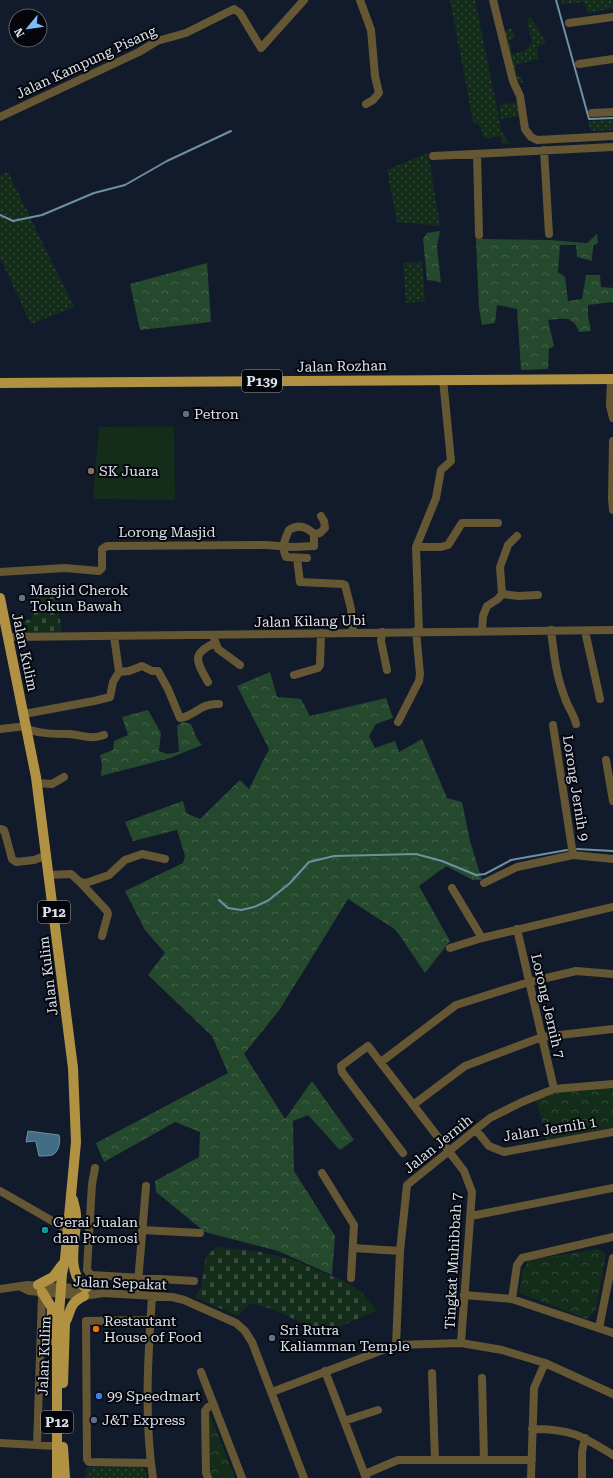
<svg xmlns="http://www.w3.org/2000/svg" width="613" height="1478" viewBox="0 0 613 1478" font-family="'Roboto Serif',serif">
<defs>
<pattern id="grass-dots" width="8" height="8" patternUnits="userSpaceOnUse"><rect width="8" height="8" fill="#142d1a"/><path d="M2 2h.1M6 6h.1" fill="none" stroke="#364b3b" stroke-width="1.8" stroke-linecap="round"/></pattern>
<pattern id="forest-crowns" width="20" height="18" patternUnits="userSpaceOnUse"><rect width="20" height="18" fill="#25492d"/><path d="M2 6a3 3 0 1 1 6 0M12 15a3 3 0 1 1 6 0" fill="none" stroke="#44634c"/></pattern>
<pattern id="cemetery-stones" width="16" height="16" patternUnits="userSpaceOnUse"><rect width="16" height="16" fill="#142d1a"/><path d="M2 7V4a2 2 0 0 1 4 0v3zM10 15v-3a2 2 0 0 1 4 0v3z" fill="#364b3b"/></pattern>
<pattern id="park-crowns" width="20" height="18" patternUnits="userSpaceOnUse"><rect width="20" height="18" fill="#142d1a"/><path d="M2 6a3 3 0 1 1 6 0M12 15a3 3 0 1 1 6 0" fill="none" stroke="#364b3b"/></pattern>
</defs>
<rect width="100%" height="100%" fill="#121b2b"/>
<path fill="url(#grass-dots)" d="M450,0H475L502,133L510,144H503L500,136L485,139L480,126L473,121Z
M561,0H613V8L588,13L584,2L563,4Z
M531,18L543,37L546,44L540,45L537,50L538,59L515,65L518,76H521L523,82L520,83L515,77L504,31L512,28L515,38L509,40L512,54L525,51L532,42L527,19Z
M517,102L519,116L501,119L499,105Z
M613,120V130L591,131L588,121Z
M428,153L440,226L397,222L387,170Z
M8,172L74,307L31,324L0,258V176Z
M422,262L425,301L406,303L403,263Z
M144,1466L147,1478H86L87,1467Z"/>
<path fill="url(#forest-crowns)" d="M440,231L437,246L441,283L436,281L427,280L423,239L427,233Z
M597,234L598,243L593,246L592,261L577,257L576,245H560L558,272L565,277L568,301L582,299L586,275H600L601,287L613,288V302L588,305V316L591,331L579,332C573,315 563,319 548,320L554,346L549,349L548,369L521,370L517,309L497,305L495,323L482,325L479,309L476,239L550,240L587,243Z
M207,263L211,322L140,330L130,284Z
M270,672L277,697L301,699L310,716L386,698L393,718L376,724L369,736L375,748L395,741L399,752L422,739L447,798L462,802L470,841L482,880H473L446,866L419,886L450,941L425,973L396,930L348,899L280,1009L244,1054L285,1119L312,1081L354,1140L340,1150L308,1115L293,1121L294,1171L335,1236L332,1275L278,1251L205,1232L156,1192L155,1181L199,1157L200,1132L175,1122L104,1162L96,1143L228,1073L212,1036L148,975L165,953L145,930L125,891L183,863L185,856L177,830L133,841L125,822L183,801L186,813L200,819L240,780L249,789L269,749L237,686Z
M148,710L161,733L159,751L167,754L179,752L177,726L182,722L191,724L197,739L202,745L170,758L101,776L102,764L100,755L113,750L114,741L128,735L122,717Z"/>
<path fill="url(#cemetery-stones)" d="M55,589L62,632L18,633L17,622L32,619L31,606L38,605L37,593Z
M217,1247L261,1252L291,1259L346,1282L361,1292L377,1311L324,1333L272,1309L251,1303L238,1316L194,1297L201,1288L206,1256Z"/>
<path fill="url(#park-crowns)" d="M613,1086V1127L547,1140L536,1100L553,1092Z
M598,1249L606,1254L596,1310L587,1319L519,1293L523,1270L529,1260Z
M209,1412L235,1478H211L209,1472L207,1413Z"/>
<path fill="#142d1a" d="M174,426L175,500L93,499L99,427Z"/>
<path fill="#3f6e85" stroke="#6e90a4" d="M28,1131L59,1135C61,1140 59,1153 52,1155C49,1156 43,1156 39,1156L36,1142L35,1141L26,1142Z"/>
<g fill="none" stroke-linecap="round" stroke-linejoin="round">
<path stroke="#6e90a4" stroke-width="2" d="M556,0L589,119L613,118
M0,215L13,221L42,215L94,193L125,185L167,161L231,131
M577,849L613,851
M219,900L228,908L241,910L254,907L269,900L290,883L309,862L334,856L416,854L442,861L476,875L485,874L511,860L567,850"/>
<path stroke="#655733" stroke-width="8" d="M360,0L371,30L375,76L379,93L373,100L366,104
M493,0L513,81L520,96L525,129L531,137L537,140L613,136
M569,23L613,17
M579,64L613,59
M592,113L613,112
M0,117L139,52L157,41L186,33L234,9L240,13L261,48L304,0
M544,150L549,234
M477,154L479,235
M433,156L613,147
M611,379L610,406L613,418
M613,441L612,499L613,510
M416,547H441L448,545L462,523H498
M297,558L300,582L343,584L345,585L351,609L353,633
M307,558L286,557C281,547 285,539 289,530C298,524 306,526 314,534L320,533L325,528L324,521L321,516
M0,572L65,568L99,571L102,568V549L107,546L265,545L294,547L314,546V534
M502,594L518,596L538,595
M551,630C554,654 556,676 565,698C568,708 574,714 576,724
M482,631L483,616L487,606L498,599L502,594L500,567L508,545L517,536
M585,631L600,699
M382,632L381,641L387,670
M419,632L416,547L436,498L441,470L451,461L443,379
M8,637L613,630
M214,638L218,649L240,665
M119,672L129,671L142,666L152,671H158L168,689L180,718C196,716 199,703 219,704
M294,675L318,668L320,665L321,633
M208,682C197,662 190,654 215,643
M24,714L94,701L110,697L113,682L119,672L114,636
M398,722L419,681L420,674L416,631
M553,725L573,855
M0,729L27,726
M27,729C41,734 55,734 69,734C82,735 91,740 104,735
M606,760L613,801
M37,783L52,784L64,777
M0,829L4,830L5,833L12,859L16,862L34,860L47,855
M49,875L71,874L80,882L86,883L109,875L125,860L142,854L165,859
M80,882L107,911L108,914L102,936
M484,883L517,867L573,855L613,859
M452,888L482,938
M517,929L554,1089
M450,948L482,938L613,907
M381,1062L456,1005L529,982L576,971L613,974
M413,1105L465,1066L542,1037L613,1029
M476,1130L489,1146L504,1152L613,1132
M403,1153L342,1072L341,1066L368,1046L464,1171L472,1192L461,1343
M95,1168L92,1184L87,1270L91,1275L194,1281
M322,1173L354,1225L351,1278
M0,1191L68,1230
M471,1216L613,1188
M142,1230L200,1233
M353,1248L400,1251
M21,1287L29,1291L84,1296L103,1293L172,1297L184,1300L236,1323L245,1331L252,1342L304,1478
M0,1289L28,1285L89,1289
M137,1295L146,1186
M464,1295L512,1299L613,1333
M152,1296C148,1356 144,1419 153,1478
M512,1299L517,1265L522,1258L613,1237
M150,1320L86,1321L87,1459L89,1462L150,1463
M599,1328L613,1258
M396,1345L400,1251L407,1185L490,1118L522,1102L554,1089L613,1084
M325,1371L366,1478
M201,1372L242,1478
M432,1373L435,1460
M482,1378L484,1460
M272,1392L396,1345L461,1343L502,1350L545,1363L613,1394
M344,1421L378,1410
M532,1429C571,1429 581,1435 613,1455
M0,1443L56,1446
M37,1445L42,1296L39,1292
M365,1474L398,1460H532
M208,1478L206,1473L205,1411L208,1407L214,1405
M531,1478L534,1388L545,1363
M582,1478V1452L585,1438"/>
<path stroke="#b19243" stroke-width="10" d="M0,383L613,379
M0,598L36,777L73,1068L76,1142L65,1259L62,1274L57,1342V1478
M73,1200C74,1205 76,1210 76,1215C77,1239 64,1271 86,1288
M38,1285L53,1277L62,1265
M42,1292L52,1308L51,1340
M65,1323C72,1310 68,1304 84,1296
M63,1383L65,1323
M63,1447L65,1478"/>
</g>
<g fill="#5c6f8a" stroke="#04060c" stroke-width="1.5">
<circle cx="186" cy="414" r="4"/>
<circle cx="94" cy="1420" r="4"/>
</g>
<circle fill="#8d6e63" stroke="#04060c" stroke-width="1.5" cx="91" cy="471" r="4"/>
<g fill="#6b7280" stroke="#04060c" stroke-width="1.5">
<circle cx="22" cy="598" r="4"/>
<circle cx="272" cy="1338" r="4"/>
</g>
<circle fill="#0f9aa8" stroke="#04060c" stroke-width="1.5" cx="45" cy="1230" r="4"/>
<circle fill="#e8710a" stroke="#04060c" stroke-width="1.5" cx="96" cy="1329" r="4"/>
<circle fill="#3f7fe0" stroke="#04060c" stroke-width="1.5" cx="99" cy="1396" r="4"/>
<g text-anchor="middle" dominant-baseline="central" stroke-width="4" stroke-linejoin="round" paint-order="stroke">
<g fill="#04060c" stroke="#9a9fa9" stroke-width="1">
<rect x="242" y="370" width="40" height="22" rx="3"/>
<rect x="38" y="901" width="32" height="22" rx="3"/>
<rect x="41" y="1411" width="32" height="22" rx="3"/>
</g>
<g font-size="13" font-weight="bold" fill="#dae1ec">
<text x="262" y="381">P139</text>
<text x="54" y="912">P12</text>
<text x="57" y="1422">P12</text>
</g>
<g font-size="14" fill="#dae1ec" stroke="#04060c">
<text transform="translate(86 62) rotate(-25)">Jalan Kampung Pisang</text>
<text transform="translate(342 366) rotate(-1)">Jalan Rozhan</text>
<text x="167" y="532">Lorong Masjid</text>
<text transform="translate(310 621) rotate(-1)">Jalan Kilang Ubi</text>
<text transform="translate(25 652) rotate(78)">Jalan Kulim</text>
<text transform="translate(576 788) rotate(81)">Lorong Jernih 9</text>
<text transform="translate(48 976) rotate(-97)">Jalan Kulim</text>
<text transform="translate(548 1006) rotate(77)">Lorong Jernih 7</text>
<text transform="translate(550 1129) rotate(-9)">Jalan Jernih 1</text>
<text transform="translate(438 1144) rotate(-39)">Jalan Jernih</text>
<text transform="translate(453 1261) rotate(-87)">Tingkat Muhibbah 7</text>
<text transform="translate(120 1283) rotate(2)">Jalan Sepakat</text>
<text transform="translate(44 1356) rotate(-88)">Jalan Kulim</text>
</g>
<g font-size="14" fill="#dae1ec" stroke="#04060c" text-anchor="start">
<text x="194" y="414">Petron</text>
<text x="99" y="471">SK Juara</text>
<text x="30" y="590">Masjid Cherok<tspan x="30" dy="16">Tokun Bawah</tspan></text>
<text x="53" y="1222">Gerai Jualan<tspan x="53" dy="16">dan Promosi</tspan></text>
<text x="104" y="1321">Restautant<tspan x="104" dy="16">House of Food</tspan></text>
<text x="280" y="1330">Sri Rutra<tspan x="280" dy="16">Kaliamman Temple</tspan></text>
<text x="107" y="1396">99 Speedmart</text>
<text x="102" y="1420">J&amp;T Express</text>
</g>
</g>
<g transform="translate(28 28) rotate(241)"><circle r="19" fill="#04060c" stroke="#5a5e66"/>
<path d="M0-3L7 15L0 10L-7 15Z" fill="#7cbef9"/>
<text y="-6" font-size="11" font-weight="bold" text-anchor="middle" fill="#dae1ec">N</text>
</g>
</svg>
